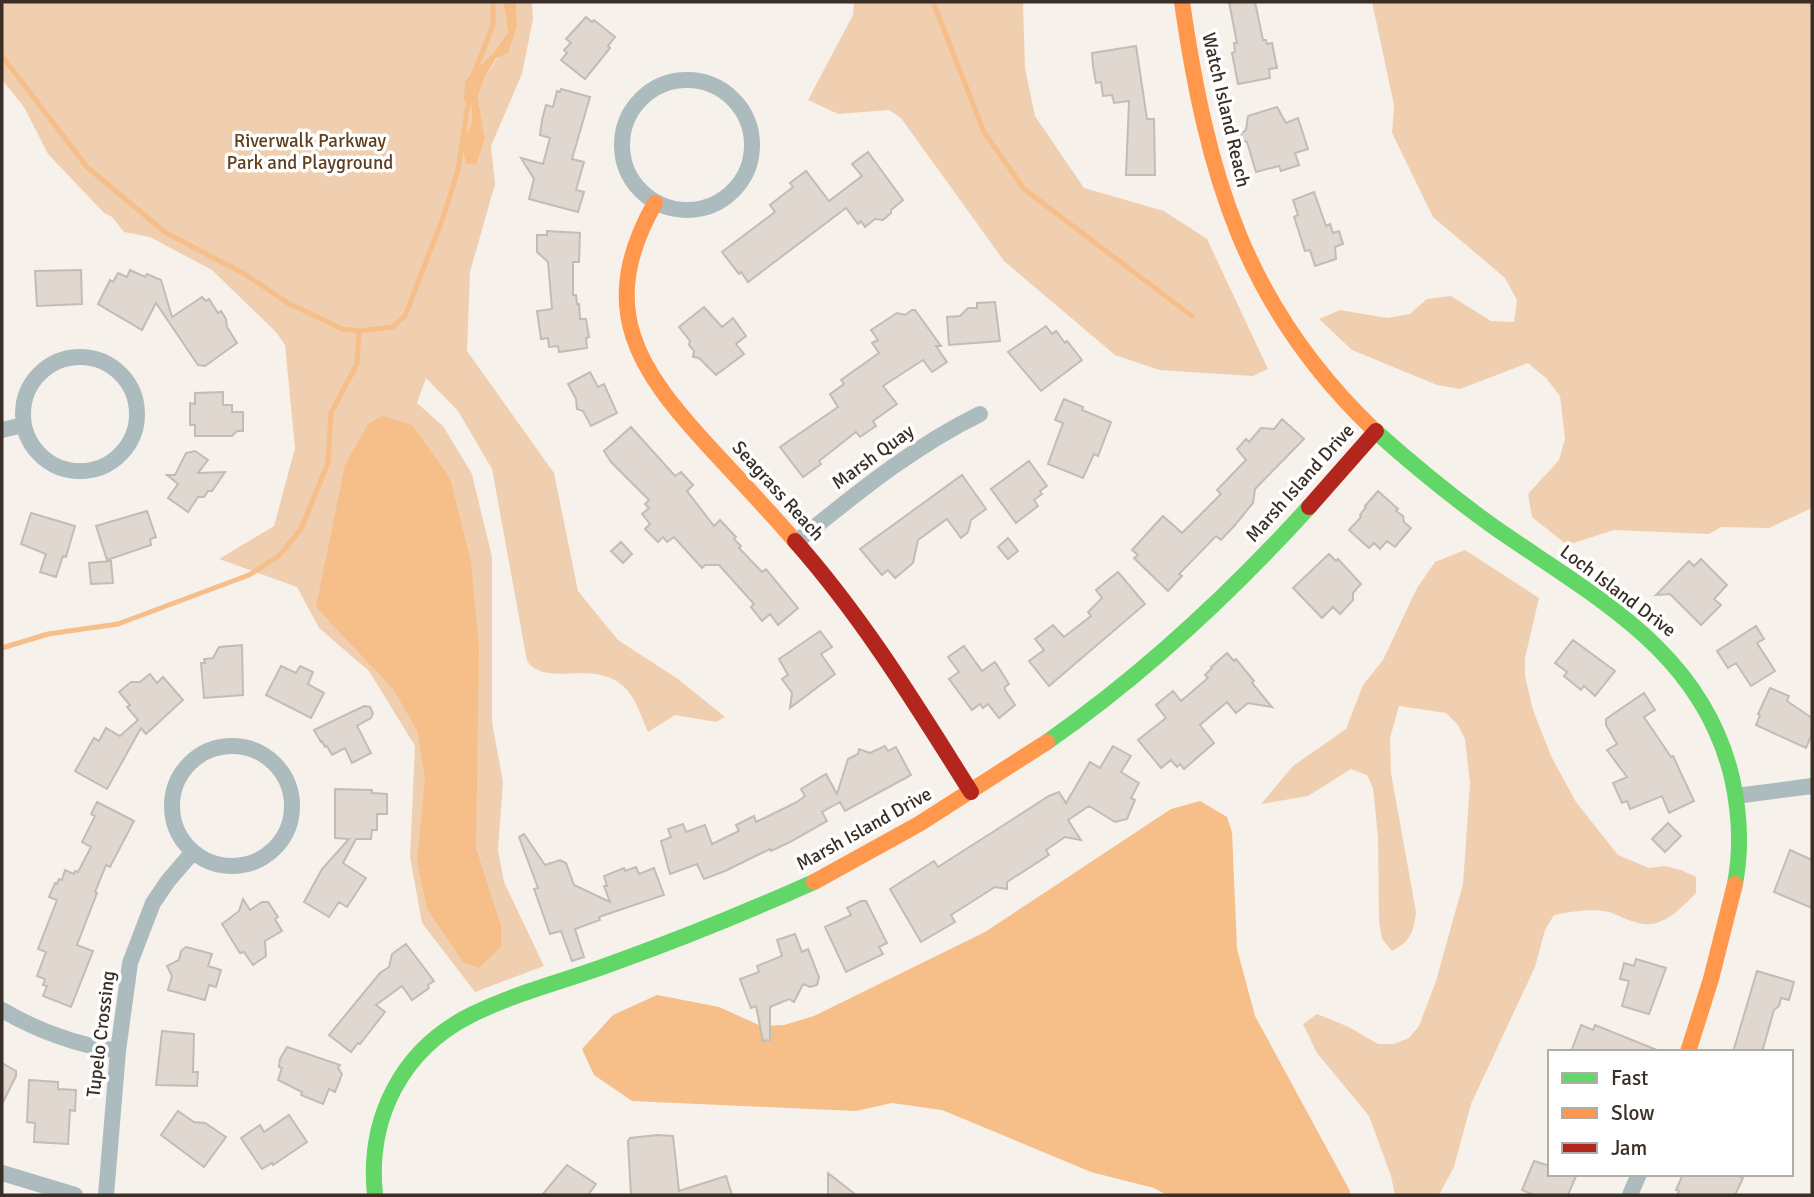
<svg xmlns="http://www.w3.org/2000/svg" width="1814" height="1197" viewBox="0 0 1814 1197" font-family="Signika,sans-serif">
<rect width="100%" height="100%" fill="#f7f1eb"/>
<path fill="#f0cfb0" d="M2,2H503L508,32L493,53L474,73L471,128L485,138L478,97L484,79L517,26L516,2H532L533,19L522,74L491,146L495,184L470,272L467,351L554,473L578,591L618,640L678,679L725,717L716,722L675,715L648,732C642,719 637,702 628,691C597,655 548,690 527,661L492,469L458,411L426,378L417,403L443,426L472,474L492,557V722L503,782L498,850L504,882L544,966L475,992L422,923L410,857L415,746L369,671L319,628L297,587L219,559L274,526L295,448L285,345L276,332L212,270L150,237L124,232L112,217L104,213L48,154L24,107L2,80Z
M854,2H1023L1025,68L1035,116L1084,188L1164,211L1207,239L1268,369L1253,376L1159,370L1115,355L1004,261L901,118L889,110L838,114L808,100L853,15Z
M1372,2H1812V508L1769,528L1721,527L1709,534L1614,530L1567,545L1532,517L1528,494L1559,460L1565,439L1560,396L1546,378L1528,363L1460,389L1437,385L1352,350L1319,319L1340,310L1387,318L1410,314L1427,299L1451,296L1491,321L1514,322L1517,300L1505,278L1433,217L1392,133L1394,105Z
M1465,550L1539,598L1525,658V676L1533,710L1551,756L1576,802L1618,855L1649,868L1665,866L1681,870L1696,877V893C1679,910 1661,931 1635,922C1626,920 1618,915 1609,912C1591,908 1571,912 1554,915L1545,930L1535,967L1471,1104L1454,1167L1439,1195H1395L1391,1176L1369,1116L1317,1053L1303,1024L1317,1014L1349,1027L1378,1044H1394L1409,1038L1419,1026L1436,981L1463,884L1470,783L1465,739L1458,725L1446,713L1399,706L1390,738L1391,773L1416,912C1414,932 1410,942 1392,951L1382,939L1379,922L1378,837L1373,788L1367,775L1351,769L1308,796L1261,804L1293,766L1346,729L1363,685L1383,660L1417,588L1435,562Z"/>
<path fill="#f6be88" d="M503,2H516L517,26L508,53L496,58L484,79L478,97L485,138L476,165L466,163L461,139L471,128L472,107L464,100L465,81L493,53L508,32Z
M382,416L412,425L450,478L471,562L479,649L476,848L501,926V947L479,968L464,963L427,909L417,862L425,778L417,730L393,689L316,607L345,465L368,424Z
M1200,801L1227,817L1232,832L1237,949L1255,1016L1350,1191V1195H1167L1154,1188L1091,1172L942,1110L892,1103L856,1111L632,1101L594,1075L582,1049L613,1015L657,995L719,1007L761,1026L784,1025L814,1016L985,932L1171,809Z"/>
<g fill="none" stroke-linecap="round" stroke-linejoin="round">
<path stroke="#f6be88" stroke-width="5" d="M933,2L984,132L1024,189L1192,316
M2,56L87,167L166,233L243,273L288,303L342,329L359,331L393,327L405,316L443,218L458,170L469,98
M472,78L493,25V2
M2,648L48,634L118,624L249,575L279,556L301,529L328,463L331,413L357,364L359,331"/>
</g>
<path fill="#e0d7d0" stroke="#c3bcb4" stroke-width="2" d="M1229,2H1255L1263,40H1266L1267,44L1272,43L1277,68L1269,69L1270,78L1238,84L1232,53L1235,52L1234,43H1237Z
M586,17L592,22L594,20L615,37L608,46L610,48L585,79L561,60L567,53L564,50L571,43L566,39Z
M1136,46L1147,119H1154L1155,175H1126L1129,101L1114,103L1112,95L1103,96L1101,82L1096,83L1093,66L1092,53Z
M561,89L590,97L572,159L584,162L576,190L584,192L578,212L529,199L534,179L521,158L543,164L550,138L540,135L542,120L546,105L553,107L557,91L560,92Z
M1277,107L1286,123L1298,118L1308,149L1295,153L1299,165L1281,171L1279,166L1256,172L1247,142L1236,138L1246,130L1248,116Z
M868,152L903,200L891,210V213L883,220L875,219L865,227L861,221L858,224L846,208L748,282L741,272L739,274L722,252L775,212L770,205L793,187L790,183L806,171L829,201L862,176L852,164Z
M1314,192L1326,226L1330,224L1333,233L1339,231L1343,244L1335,247L1336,259L1315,266L1310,250L1305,251L1298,229L1294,217L1298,215L1293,200Z
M547,231L580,233L579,262H573V295H576L577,304H579L580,319H586L589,337L586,338L587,348L559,352L558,346L549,347L548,338L541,339L537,311L552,309L548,262L537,252V235H547Z
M81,270L82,304L37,306L35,271Z
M130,270L145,277L147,274L161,280L172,317L202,297L206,301L209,299L218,313L221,311L226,319L227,327L237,343L205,366L198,365L156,303L142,330L98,304L110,280L113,282L118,273L127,277Z
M995,302L1000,341L949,345L947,317L960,316L968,308H977V303Z
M704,307L722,327L733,318L746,336L736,344L744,354L716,375L699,358L693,357L694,351L689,345L690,341L679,327Z
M912,310H915L941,346H936L947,362L932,372L923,360L883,386L897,404L873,421L876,426L860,437L856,432L819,461L821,464L803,477L780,447L838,407L830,394L844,384L841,380L879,353L872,343L878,340L871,330L897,313L905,315Z
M1046,326L1052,334L1056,331L1065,343L1067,341L1082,360L1041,391L1008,352Z
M590,372L598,387L604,384L617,413L591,426L583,411L577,409L576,399L568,384Z
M223,392V405H232V412H243V431H237L232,436H195V425H190V403L195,404V393Z
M1064,399L1083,407L1082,410L1111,422L1098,456L1094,454L1083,478L1048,464L1063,423L1055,420Z
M1282,419L1304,439L1255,489L1253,503L1235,525L1221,540L1216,536L1179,574L1182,576L1168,591L1134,558L1138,555L1132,550L1163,516L1182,533L1221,494L1217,490L1246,460L1237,449L1246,439L1249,442L1261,428L1274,429Z
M631,427L675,476L681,472L693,485L687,491L714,526L720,520L736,537L734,539L741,546L739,548L762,572L766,569L798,608L778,625L770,614L762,621L751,607L754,604L719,565H705L702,568L674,537L667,542L663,537L658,542L645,529L650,524L642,514L649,508L645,504L649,500L611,462L604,451Z
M195,451L208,460L198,473L225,472L212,491H208L204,497H198L188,512L168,498L178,484L167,475H175L186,453Z
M1029,461L1047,486L1040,491L1042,494L1034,500L1038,506L1016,523L991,489Z
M962,475L986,509L971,520L968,532L961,538L947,519L918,540L913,563L895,578L888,570L882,575L860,549Z
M1378,491L1398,509L1396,511L1403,516L1404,522L1411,528L1395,547L1387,541L1380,549L1374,543L1369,548L1349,530L1361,517L1360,515L1366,507L1365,506Z
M147,511L156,537L150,539L151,545L107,560L96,526Z
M31,513L75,526L66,557L63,556L56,577L40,572L46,554L21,544Z
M1008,538L1018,551L1008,559L998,547Z
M621,542L632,554L623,563L611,551Z
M1329,554L1336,561L1338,559L1361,584L1353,593V600L1340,614L1333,607L1322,618L1293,588Z
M1701,559L1727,585L1714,599L1721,605L1701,625L1670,594L1656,595L1689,561L1694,566Z
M111,561L113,583L91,584L89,563Z
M1118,572L1145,604L1049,686L1029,661L1044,650L1035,639L1053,625L1064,637L1091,616L1088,612L1102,598L1096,590Z
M1756,626L1764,639L1757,643L1775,671L1751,686L1736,663L1728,668L1717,651Z
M820,631L832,647L821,654L835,674L790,708L792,693L782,679L788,675L779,659Z
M1573,640L1615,671L1595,696L1584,686L1581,690L1564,676L1567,672L1555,663Z
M242,645L243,695L204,698L201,663H205L204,659L213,658L219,647Z
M964,646L982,671L995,662L1009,684L1005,687V690L1015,705L999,718L988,704L983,708L980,704L972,710L949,679L959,672L948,657Z
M1227,653L1234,661L1236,659L1254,681L1252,683L1272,707L1248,703L1236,713L1227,702L1200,725L1214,743L1184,769L1180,764L1177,767L1171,760L1161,768L1138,740L1166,718L1156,705L1173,691L1181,701L1208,678L1205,675L1212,668L1211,667Z
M281,666L296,673L300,666L313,672L308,684L324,693L311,718L266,695Z
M150,674L157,683L163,677L183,700L146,734L141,728L107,789L75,771L94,738L99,741L106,728L120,736L138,720L127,707L130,705L119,692L131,682H140Z
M1770,688L1789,696L1787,701L1812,718V734L1806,748L1756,725L1760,715L1758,714Z
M1644,693L1655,710L1644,717L1671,757L1673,756L1694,801L1669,813L1662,796L1630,809L1627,801L1622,803L1613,783L1627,777L1607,750L1617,744L1606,725V719Z
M364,706L370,707L373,713L371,718L357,726L371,753L352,763L345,748L332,755L327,746L325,747L322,741L321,742L314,730Z
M885,746L888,751L896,747L911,775L845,811L840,802L822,812L827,821L788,843L771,851L770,849L725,871L704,879L697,864L670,874L661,841L671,837L668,829L683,824L686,832L705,825L712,844L739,831L736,825L754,816L756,822L797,802L805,796L801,789L826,774L837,794L848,759L858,754L859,749L870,753Z
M1113,746L1131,756L1121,772L1139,783L1131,798L1135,800L1127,819L1115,822L1089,806L1068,820L1081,840L1065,837L1046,850L1049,855L1007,882V889L995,887L951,915L955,922L921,942L890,889L934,861L938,867L1049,796L1059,792L1066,803L1090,762L1100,768Z
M335,789L372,790V793L387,794V814H377V830H372L371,839H356L343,863L366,878L347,907L339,902L329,917L304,902L322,869L349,839L335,838Z
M97,802L134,821L110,867L106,865L95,892L97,893L77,945L93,951L71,1007L43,996L47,986L43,985L45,979L37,976L46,952L38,949L57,900L49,897L55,883L57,884L59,879L62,880L65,870L74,874L75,871L78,872L91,847L82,842L95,816L91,814Z
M1668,823L1681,836L1665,852L1652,839Z
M524,834L545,865L560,860L566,863L574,885L610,902L604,886H607L604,876L624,868L625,871L636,867L639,874L654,868L664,895L599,917L600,920L575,929L584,957L572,961L561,931L550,934L534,889L538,888L519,837Z
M1790,850L1812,860V908L1774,892Z
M243,899L250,910L262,902H268L278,917L275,919L282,931L265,941L266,956L253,965L244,952L240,953L222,924L239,911Z
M861,901H866L887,943L879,947L883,954L846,972L825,927L851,915L847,908Z
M795,934L802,952L808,949L819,977L817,985L810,987L803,984L794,1002L789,999L770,1007V1040L763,1041L756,1006L751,1008L740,979L759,972L757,966L782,956L777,940Z
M406,944L434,981L428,985L429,988L412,1000L402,986L376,1005L385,1012L360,1044L358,1043L351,1052L329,1035L380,973L389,967L392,954Z
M186,947L212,954L208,966L221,970L216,987L209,985L205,1000L168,990L172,976L167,966L179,960L181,951Z
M1636,959L1666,968L1649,1014L1622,1006L1629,981L1620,979L1624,963L1634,966Z
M1757,971L1794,982L1789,1000L1781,998L1779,1006L1774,1010L1762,1052H1733Z
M1581,1025L1593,1030L1595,1025L1662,1052H1571Z
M162,1031L194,1034L193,1072H198L197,1086L156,1085Z
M287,1047L340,1065L338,1068L342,1074L335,1092L329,1089L323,1104L301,1095L302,1092L278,1080L282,1068L279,1067L280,1059Z
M2,1063L16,1071V1076L2,1104Z
M29,1080L58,1082V1089L76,1090L75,1111L70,1110L68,1144L34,1142L35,1123L27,1122Z
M178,1111L194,1122L205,1123L226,1137L204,1167L161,1135Z
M289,1115L307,1142L273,1165L272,1163L262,1169L241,1138L260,1125L264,1132Z
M657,1135L673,1136L679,1191L726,1176L732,1195H631L628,1141L630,1138Z
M1534,1161L1550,1166V1174H1577L1568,1195H1534L1522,1190Z
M567,1165L596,1184L588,1195H542Z
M828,1173L856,1195H828Z
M1683,1174H1734L1743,1178L1735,1195H1677L1679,1191L1676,1190Z"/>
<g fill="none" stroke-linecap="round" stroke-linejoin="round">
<path stroke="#acbbbe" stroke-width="16" d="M622 145a65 65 0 1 1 130 0a65 65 0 1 1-130 0Z
M23 414a57 57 0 1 1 114 0a57 57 0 1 1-114 0Z
M2,430L23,425
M796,542C856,494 911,448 980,414
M172 806a60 60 0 1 1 120 0a60 60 0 1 1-120 0Z
M1736,796L1812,786
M2,1010C38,1031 76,1045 118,1051
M2,1173L75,1195
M106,1195L118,1051L130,963L153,903L168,881L192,853
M1630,1195L1639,1174"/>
<path stroke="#63d668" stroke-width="16" d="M1374,430C1412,464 1452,497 1494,527C1594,597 1702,650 1732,778C1740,814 1742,847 1735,884
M1047,742C1144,674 1230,594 1309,507
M375,1195C367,1119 401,1050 471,1015C517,992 569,980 616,962C683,938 749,911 814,882"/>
<path stroke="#ff974d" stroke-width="16" d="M1182,2C1207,174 1244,306 1374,430
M655,203C595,309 638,370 712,450C740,480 768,510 795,541
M814,882L919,824L1047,742
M1688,1052L1711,979L1735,884"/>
<path stroke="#b3261e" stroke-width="16" d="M1309,507L1376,431
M795,541C864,619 916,705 971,792"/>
</g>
<g text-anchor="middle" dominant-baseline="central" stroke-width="7" stroke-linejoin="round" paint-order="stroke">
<g font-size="19" fill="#3a2f26" stroke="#fff">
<text transform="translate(1226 110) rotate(77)">Watch Island Reach</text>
<text transform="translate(873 457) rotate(-36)">Marsh Quay</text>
<text transform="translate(1300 483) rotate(-48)">Marsh Island Drive</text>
<text transform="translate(778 491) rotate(48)">Seagrass Reach</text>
<text transform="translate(1618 591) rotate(37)">Loch Island Drive</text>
<text transform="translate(864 829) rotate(-29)">Marsh Island Drive</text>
<text transform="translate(101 1034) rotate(-83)">Tupelo Crossing</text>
</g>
<g font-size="19" fill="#5f3f20" stroke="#fff">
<text x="310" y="141">Riverwalk Parkway<tspan x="310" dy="22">Park and Playground</tspan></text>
</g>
</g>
<rect width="1814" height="1197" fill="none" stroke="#3a2f26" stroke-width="7"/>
<rect x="1548" y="1050" width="245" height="126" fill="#ffffff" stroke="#b0aca8" stroke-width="2"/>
<rect x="1562" y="1073" width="35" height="10" fill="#63d668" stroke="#b0aca8" stroke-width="2"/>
<text x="1611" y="1085" font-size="21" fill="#3a2f26">Fast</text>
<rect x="1562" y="1108" width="35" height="10" fill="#ff974d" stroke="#b0aca8" stroke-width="2"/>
<text x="1611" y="1120" font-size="21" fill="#3a2f26">Slow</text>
<rect x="1562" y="1143" width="35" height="10" fill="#b3261e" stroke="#b0aca8" stroke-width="2"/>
<text x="1611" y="1155" font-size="21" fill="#3a2f26">Jam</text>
</svg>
